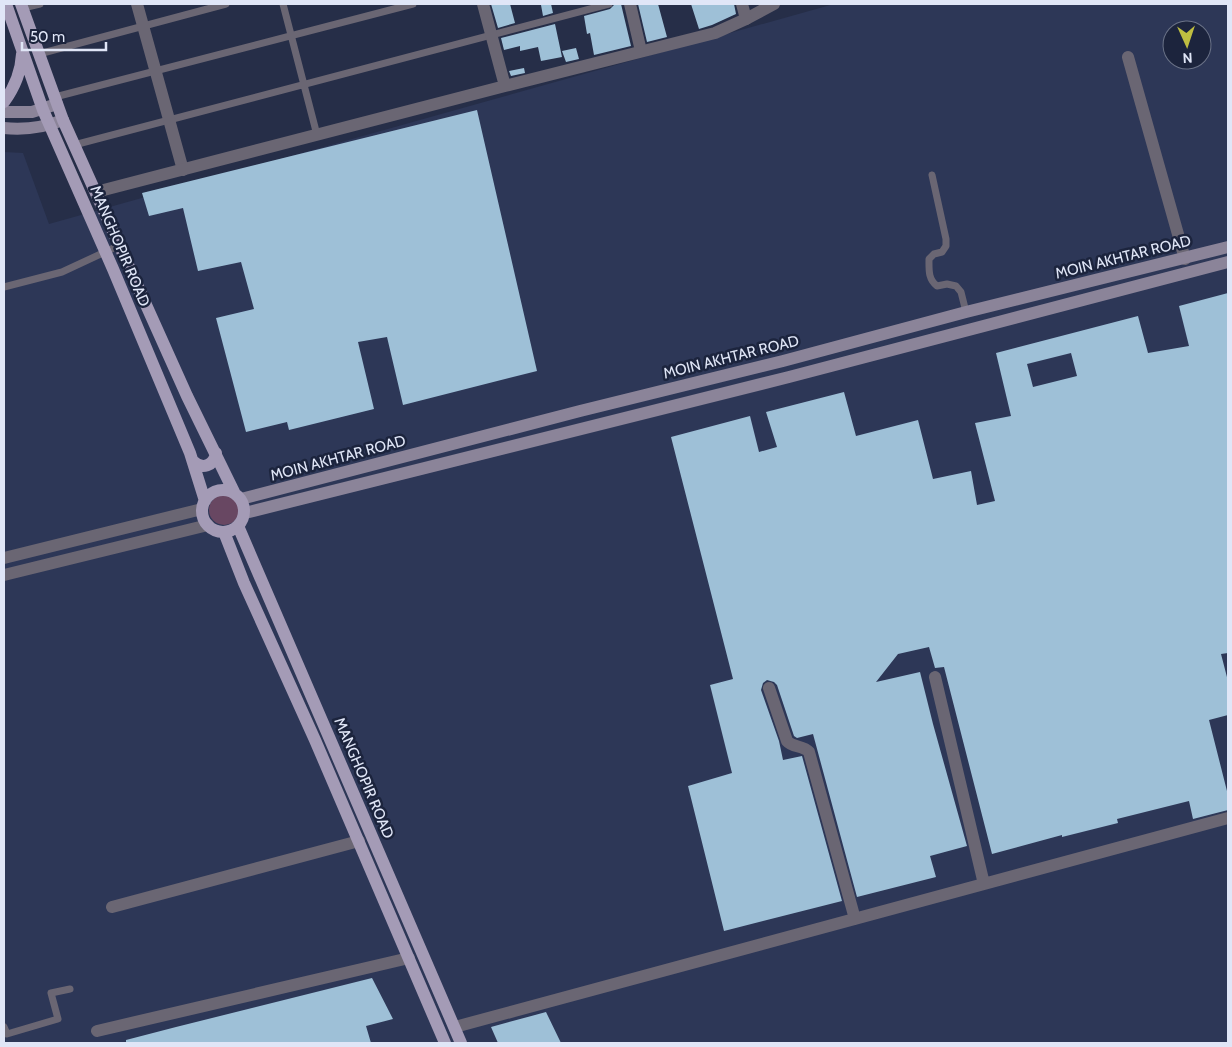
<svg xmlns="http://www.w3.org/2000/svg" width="1232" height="1047" viewBox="0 0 1232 1047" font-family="Cabin,sans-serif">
<rect width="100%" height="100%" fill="#262e48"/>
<path fill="#2d3757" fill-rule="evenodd" d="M834,4H1228V1043H4V152L23,153L49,224ZM1172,30H1202V60H1172Z"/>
<path fill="#684762" d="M209 510a15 15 0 1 1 30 0a15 15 0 1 1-30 0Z"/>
<path fill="#9ec0d7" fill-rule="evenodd" d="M491,4H510L515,23L498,28Z
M551,4L553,13L543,16L541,5Z
M621,4L631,46L594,55L590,33L587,34L584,16L610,9L614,5Z
M638,4H658L667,37L647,42Z
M691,4H734L736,14L712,25L699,29Z
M555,24L562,57L541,61L538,47L520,51V46L504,50L501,38Z
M576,48L579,59L566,62L562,51Z
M524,68L525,73L511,76L509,71Z
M477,110L537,371L403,405L387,337L358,342L374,409L289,430L287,422L246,432L216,318L254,309L241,262L198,271L183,208L149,216L142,193Z
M1228,293V653L1221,654L1228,681V715L1209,720L1228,795V810L1193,819L1189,801L1117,819L1118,823L1062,837V835L992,854L944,667L935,668L929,647L898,654L876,682L920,672L933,724L967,846L930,856L936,877L857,897L813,734L797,738L794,736L777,685L774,682L767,680L763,683L761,690L779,741L783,760L802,756L842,901L724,931L688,786L732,773L710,685L733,679L671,437L750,416L759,452L777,447L766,412L844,392L856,436L918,420L933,479L971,471L977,505L995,501L975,423L1011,416L996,353L1138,316L1148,353L1189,346L1179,306ZM1071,353L1077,376L1033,387L1027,364Z
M372,978L393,1019L366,1026L371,1043H126V1040L176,1027Z
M546,1012L561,1043H498L491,1027Z"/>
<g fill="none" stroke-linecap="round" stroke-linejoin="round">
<path stroke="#6a6673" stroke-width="7" d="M283,4L317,135
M23,8L40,4
M39,54L226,4
M55,97L413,4
M74,145L609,4
M932,175L946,239V246L942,252L934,254L929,259C929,270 928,279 937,286L947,284L956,286L961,292L966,312
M4,287L62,272L120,245
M4,1027L7,1034L58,1019L51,993L70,989"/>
<path stroke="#6a6673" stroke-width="12" d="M137,4L183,170
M630,4L641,51
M746,19L774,4
M1128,57L1185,259
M4,558L202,509
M4,575L208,525
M935,677L984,884
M769,688L787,741C793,748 803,745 809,752L855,919
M112,907L359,841
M455,1027L1228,818
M97,1031L409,958"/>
<path stroke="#6a6673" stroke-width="12" d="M483,4L505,86
M96,192L505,86L715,33L746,19L742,4"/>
<path stroke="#8b8499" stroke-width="12" d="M4,112H32L57,104
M4,128C25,130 43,128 63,120
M241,499L580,411L783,361L966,312L1228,247
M245,513L789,377L1228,262"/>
<path stroke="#a49bb6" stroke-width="12" d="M6,4L43,110L113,269L190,453L205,501
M21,4L63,120L187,396L234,492
M4,102C15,87 21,73 22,54
M193,461C202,470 214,466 216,453
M202 511a21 21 0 1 1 42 0a21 21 0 1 1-42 0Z
M238,526L461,1043
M224,532L244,583L315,740L445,1043"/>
</g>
<g text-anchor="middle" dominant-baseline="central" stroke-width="5" stroke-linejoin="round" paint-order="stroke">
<g font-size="15" fill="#e0e6f7" stroke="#1c243d">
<text transform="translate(120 246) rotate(67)">MANGHOPIR ROAD</text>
<text transform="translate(1123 257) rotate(-14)">MOIN AKHTAR ROAD</text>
<text transform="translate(731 357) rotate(-14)">MOIN AKHTAR ROAD</text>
<text transform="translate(338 458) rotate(-15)">MOIN AKHTAR ROAD</text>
<text transform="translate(364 778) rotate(67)">MANGHOPIR ROAD</text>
</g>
</g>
<rect width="1232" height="1047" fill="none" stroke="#e0e6f7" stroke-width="10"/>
<g transform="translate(1187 45) rotate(177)"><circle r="24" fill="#1c243d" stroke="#6a7287"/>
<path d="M0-4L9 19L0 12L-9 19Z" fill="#bfbe41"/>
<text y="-8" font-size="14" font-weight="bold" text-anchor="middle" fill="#e0e6f7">N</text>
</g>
<path d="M22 42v8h84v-8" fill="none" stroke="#e0e6f7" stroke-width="2.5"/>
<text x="30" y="42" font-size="15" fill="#e0e6f7" stroke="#1c243d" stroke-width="4" paint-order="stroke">50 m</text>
</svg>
